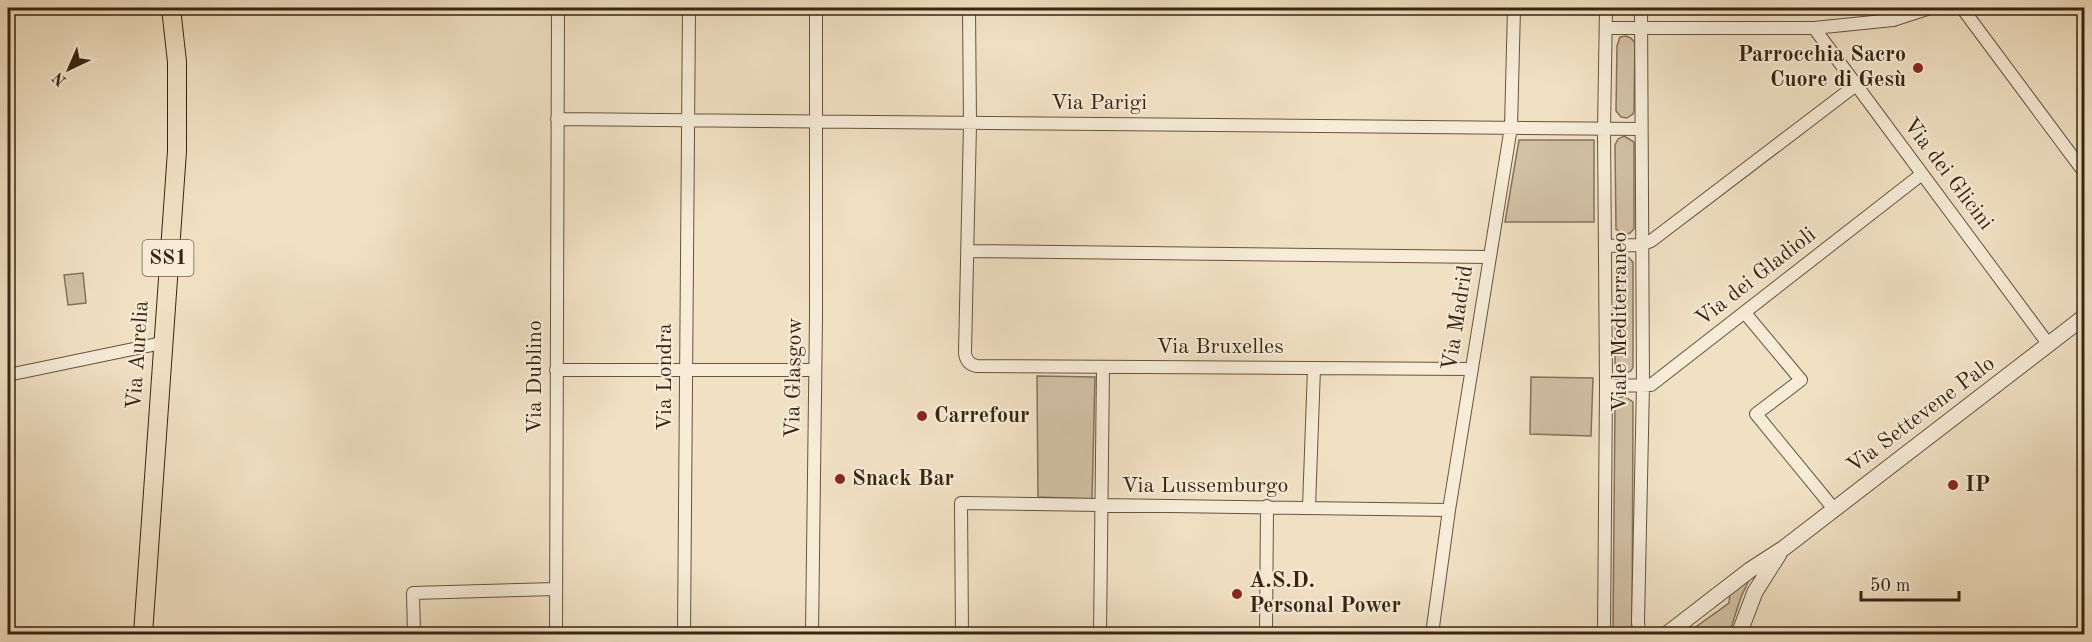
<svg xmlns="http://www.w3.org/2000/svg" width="2092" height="642" viewBox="0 0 2092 642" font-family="'Old Standard TT',serif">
<rect width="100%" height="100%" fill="#f1e1c3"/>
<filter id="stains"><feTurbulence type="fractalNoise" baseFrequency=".00333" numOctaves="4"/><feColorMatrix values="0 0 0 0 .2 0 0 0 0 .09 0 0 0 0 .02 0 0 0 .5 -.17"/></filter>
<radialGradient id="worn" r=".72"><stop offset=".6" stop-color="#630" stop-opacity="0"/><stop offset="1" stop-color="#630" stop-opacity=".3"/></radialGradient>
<path fill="#d2c1a5" stroke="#86725c" stroke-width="1.5" d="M1626,36L1631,38L1635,43L1634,111L1633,114L1627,118L1621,117L1616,111L1617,46L1620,37Z
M1624,136L1634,142V229L1630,233L1624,235L1616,229L1615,145L1618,139Z
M1519,140H1594V222H1505Z
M1626,255L1633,262V367L1631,371L1624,374L1617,371L1615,367L1616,262L1619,257Z
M83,273L86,303L68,305L64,275Z
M1037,376L1095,377L1092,499L1038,497Z
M1531,377L1593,378L1591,436L1530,434Z
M1624,396L1633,402L1632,634H1613L1615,403L1618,398Z
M1751,576L1741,597L1729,634H1686L1729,603L1730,593Z"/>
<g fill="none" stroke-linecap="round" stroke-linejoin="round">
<g stroke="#67533e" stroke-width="14">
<path id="minor" d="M969,8L970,124L965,353C966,361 970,365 977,366L1471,369
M1641,8L1643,385L1638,622L1639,631L1642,634
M1962,8L2084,172
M1606,28H1814L1893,20L1930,8
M1814,28L2049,345
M557,119L1641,129
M1605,246L1641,245L1651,241L1856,85
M968,251L1489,257
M1745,313L1801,380L1756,414L1834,509
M556,370H815
M8,375L162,343
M1606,386L1651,385L1922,174
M1309,507L1314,368
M414,634L413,593L556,589
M556,634L558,8
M684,634L689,8
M812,634L816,317V8
M962,634L961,503L1449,510
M1100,634L1103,368
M1266,634L1267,506
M1432,634L1449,510L1511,127L1514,8
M1604,634L1606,386L1604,129L1606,8"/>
</g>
<g stroke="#67533e" stroke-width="17">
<path id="tertiary" d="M1667,634L1750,570L1784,548L2084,317
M1739,634L1755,592L1779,554"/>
</g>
<g stroke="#392412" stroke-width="20">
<path id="primary" d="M143,634L177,151V62L171,8"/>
</g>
<use href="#minor" stroke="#f6ecd8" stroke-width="12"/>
<use href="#tertiary" stroke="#f6ecd8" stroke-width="15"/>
<use href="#primary" stroke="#f1e1c3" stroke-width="18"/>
</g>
<g fill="#8f2418" stroke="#f6ecd8" stroke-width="2">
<circle cx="1918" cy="68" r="6"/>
<circle cx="922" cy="416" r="6"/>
<circle cx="840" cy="479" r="6"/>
<circle cx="1953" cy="485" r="6"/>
<circle cx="1237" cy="594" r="6"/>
</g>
<g text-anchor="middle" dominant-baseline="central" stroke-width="4.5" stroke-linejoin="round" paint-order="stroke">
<rect fill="#f6ecd8" stroke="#72604d" stroke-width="1.5" x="142.5" y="240" width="51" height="36" rx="4.5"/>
<g font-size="21" font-weight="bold" fill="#392412">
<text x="168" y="258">SS1</text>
</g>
<g font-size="22" font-weight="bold" fill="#392412" stroke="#f6ecd8" text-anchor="start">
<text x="1906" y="55" text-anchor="end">Parrocchia Sacro<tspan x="1906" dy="25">Cuore di Gesù</tspan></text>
<text x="934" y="416">Carrefour</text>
<text x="852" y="479">Snack Bar</text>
<text x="1965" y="485">IP</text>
<text x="1249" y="581">A.S.D.<tspan x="1249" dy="25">Personal Power</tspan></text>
</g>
<g font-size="22" fill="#392412" stroke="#f6ecd8">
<text x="1099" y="103">Via Parigi</text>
<text transform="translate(1948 174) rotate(53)">Via dei Glicini</text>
<text transform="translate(1756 277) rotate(-38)">Via dei Gladioli</text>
<text transform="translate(1458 318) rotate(-81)">Via Madrid</text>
<text transform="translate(1620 322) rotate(-90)">Viale Mediterraneo</text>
<text x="1220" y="347">Via Bruxelles</text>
<text transform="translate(138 355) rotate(-86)">Via Aurelia</text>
<text transform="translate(535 377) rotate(-90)">Via Dublino</text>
<text transform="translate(665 377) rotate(-90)">Via Londra</text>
<text transform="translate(794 378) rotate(-89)">Via Glasgow</text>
<text transform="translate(1921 415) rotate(-37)">Via Settevene Palo</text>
<text x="1205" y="486">Via Lussemburgo</text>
</g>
</g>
<rect width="2092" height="642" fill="none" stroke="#f1e1c3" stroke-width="30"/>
<rect x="9" y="9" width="2074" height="624" fill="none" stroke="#392412" stroke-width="3"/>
<rect x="15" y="15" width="2062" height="612" fill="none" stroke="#392412" stroke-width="1.5"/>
<g transform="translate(69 69) rotate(224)" stroke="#f6ecd8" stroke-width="4.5" paint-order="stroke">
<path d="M0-4.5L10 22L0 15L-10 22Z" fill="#392412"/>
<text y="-9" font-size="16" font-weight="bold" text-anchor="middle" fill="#392412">N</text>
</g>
<path d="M1861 591v9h98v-9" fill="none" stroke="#392412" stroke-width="3"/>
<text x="1870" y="591" font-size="18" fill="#392412" stroke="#f6ecd8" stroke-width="4.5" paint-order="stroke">50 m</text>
<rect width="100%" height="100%" filter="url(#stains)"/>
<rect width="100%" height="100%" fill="url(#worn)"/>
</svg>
